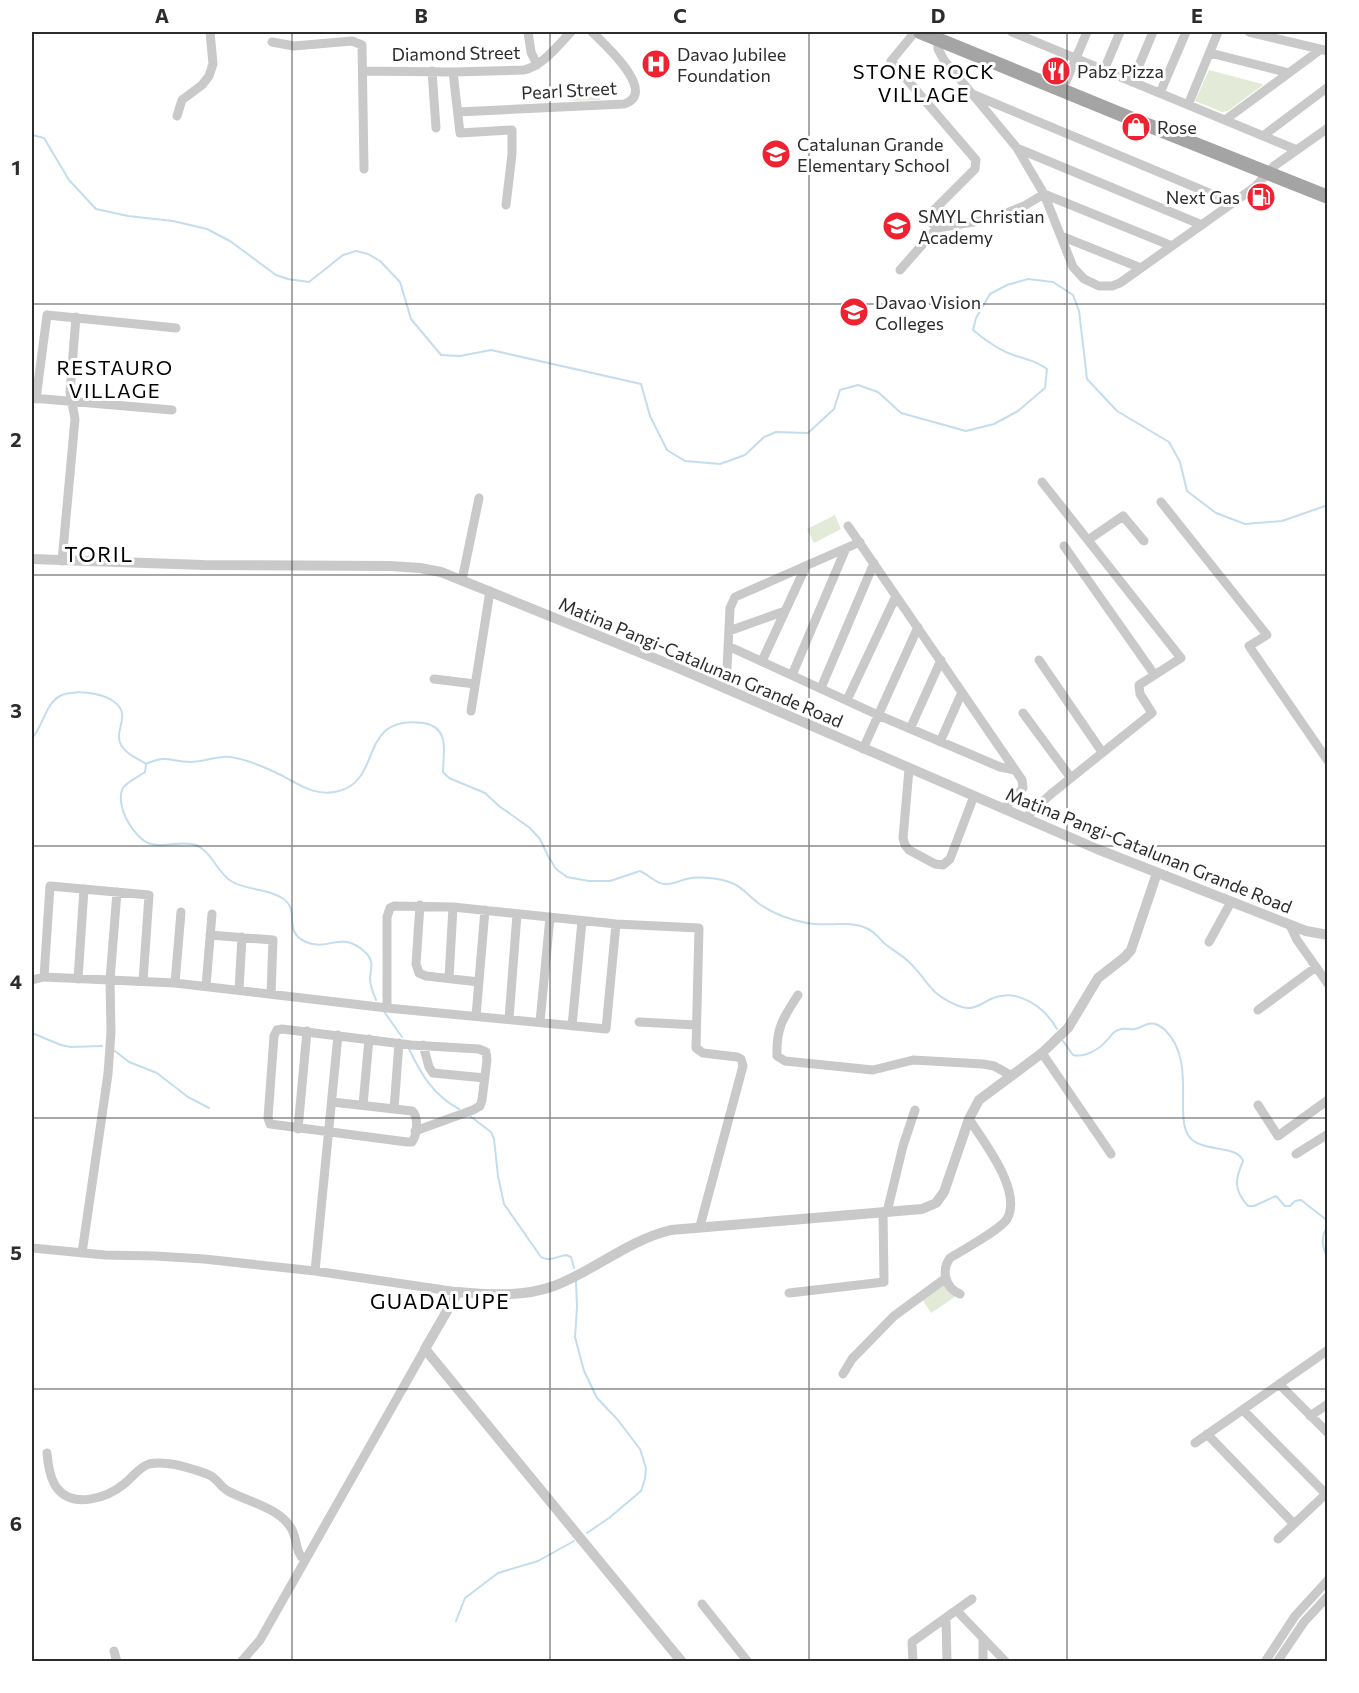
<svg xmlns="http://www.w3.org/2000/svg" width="1359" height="1693" viewBox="0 0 1359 1693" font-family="Commissioner,sans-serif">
<rect width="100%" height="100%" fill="#fff"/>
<path fill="#e3ebd8" d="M1209,70L1262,84L1263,85L1228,111L1222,112L1195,101Z
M599,83L600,100L570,101L569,85Z
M835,515L841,529L814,543L807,529Z
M945,1284L955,1297L931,1313L922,1299Z"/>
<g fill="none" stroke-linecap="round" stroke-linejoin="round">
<path stroke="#c3dded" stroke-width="2" d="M32,135L44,138L69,180L96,209L128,216L173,221L207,229L230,241L276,275L288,279L309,282L343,255L356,251L368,254L380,261L400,282L411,319L441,355L460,356L491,350L641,384L650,416L667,450L685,461L720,464L745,455L764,437L776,432L808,433L834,409L840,390L858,385L878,392L901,413L966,431L994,424L1018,411L1045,388L1047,369C1037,361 1028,360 1016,356C1000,351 985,340 973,330L976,318L990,294L1007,285L1028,279L1053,282L1073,295L1079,311L1087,379L1117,411L1169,442L1180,462L1187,491L1216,513L1245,524L1282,521L1328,505
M32,738C43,727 45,704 60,696C75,688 118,693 122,713C124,724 115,733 121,745C127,755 137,758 146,764
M146,764C168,754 170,762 191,762C205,762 217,755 231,757C249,760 267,768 283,776C301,786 317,797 339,791C383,780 358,714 423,723C451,727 443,753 443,772L449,778L485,793L499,806L530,828L540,839L548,856L556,869L567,877L589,881H610L640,871C649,875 655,883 664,884C672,885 679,881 686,879C700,876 719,878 732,883C743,887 751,899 761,905C774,914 792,920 807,923C826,927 849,920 866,928C874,931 878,937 884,943C892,950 901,954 909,962C930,982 928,994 959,1006C974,1012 981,1003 993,998C1019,988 1045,1008 1057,1029
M146,764L145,772C138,777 128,781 123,788C114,804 134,840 151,844C166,848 181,840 196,845C211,851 217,872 231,881C247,891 267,888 282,898C302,910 281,931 306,942C329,952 341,929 366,953C374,961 371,968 370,978C370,986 373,993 376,1000
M383,1010L402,1037
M32,1033L61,1045L71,1047L102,1046
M1063,1041L1073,1055C1085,1058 1100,1049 1108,1039C1112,1035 1112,1032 1118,1030C1124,1027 1129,1030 1135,1029C1140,1028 1144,1025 1148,1024C1155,1022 1160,1026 1165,1030C1186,1050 1183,1081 1183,1108C1183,1116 1183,1127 1188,1135C1200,1154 1236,1143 1243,1161C1235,1180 1233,1189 1248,1206H1254L1276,1196L1285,1206H1290L1295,1201L1301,1200L1328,1221
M409,1049C421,1074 433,1095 459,1109
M115,1051L129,1062L157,1073L188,1097L209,1108
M470,1116L491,1132L494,1139L498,1176L504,1204L541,1257C549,1262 558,1256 566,1255L571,1257L574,1268
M1328,1226C1320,1237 1322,1247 1328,1258
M576,1281L577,1307L575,1337L584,1371L597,1398L617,1419L640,1449L646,1468L645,1479L641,1491L609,1518L587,1533
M456,1621L465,1598L498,1573L538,1561L574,1541"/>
<path stroke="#c9c9c9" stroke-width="9" d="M528,32L531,52L537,65
M915,32L891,61L976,160L975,169L926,218L937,228
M1012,32L1297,150
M1249,32L1328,51
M938,38V49L944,60L1017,148L1044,194L1073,267L1084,279L1099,286H1112L1120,283L1141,268L1255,187L1274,166L1328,128
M272,42L294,46L352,41L362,45L364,169
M1210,53L1289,73
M1104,70L1120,32
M363,71L453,72L524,70C544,65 558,45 571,32
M432,71L436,128
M453,72L460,133L512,130V154L506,205
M1132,82L1153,32
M1062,91L1087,32
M1160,93L1186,32
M972,94L1233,203
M1188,105L1218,32
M458,112L624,104C659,93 604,44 592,32
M177,116L182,100L202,85L209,76L213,64L210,32
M1225,120L1320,50
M1263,136L1328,87
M1019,149L1202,225
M1061,236L1141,268
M900,270L937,228L992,219L1024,206L1044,194L1172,246
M32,398L172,410
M36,399L47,315L176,328
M1161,502L1267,635L1249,646L1328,761
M848,526L1022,780L1023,788L1004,809
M1088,540L1123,516L1144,541
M1064,546L1154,674
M62,561L75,419L70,392L76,317
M462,580L479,498
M729,631L785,611
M728,646L878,715L1000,767L1015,770
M1039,660L1102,752
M762,661L806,566
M792,675L846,548
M434,679L475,684
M821,688L874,563
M726,689L730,608L735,597L860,542
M847,700L896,596
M471,711L490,591
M1023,713L1071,778
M910,729L941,660
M940,742L962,692
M863,749L918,627
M909,769L903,838L905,845L909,850L935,864L943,865L950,859L974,796
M1025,818L1051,794L1152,713L1140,694L1139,685L1181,658L1042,482
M420,905L416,964L419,973L426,976L479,982
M1290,925L1297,940L1328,984
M210,935L273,940L271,994
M1209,942L1231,902
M44,977L50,886L149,895L143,981
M449,978L453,907
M78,979L84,889
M32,980L44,977L175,983L387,1008L606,1029L616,924
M175,983L181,912
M206,986L212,914
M239,990L242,937
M798,995C783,1018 776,1028 777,1056L785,1061L873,1070L913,1060L983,1064L994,1066L1012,1076
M387,1008V917L390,908L394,906L453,907L616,924L699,928L696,1048L703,1053L737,1057L741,1059L743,1066L700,1226
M1258,1010L1316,967
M476,1016L485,910
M509,1019L517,914
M540,1022L550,917
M639,1022L696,1025
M572,1026L582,921
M423,1045L429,1067L433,1073L485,1078
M1042,1053L1111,1154
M332,1102L412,1111C419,1117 417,1135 412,1142H407L270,1124L268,1118L274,1036L277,1030L282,1029L411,1045L479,1049L486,1052L487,1060L482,1100L480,1106L473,1110L415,1131
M363,1105L369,1039
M1258,1105L1278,1136L1328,1100
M394,1109L399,1043
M298,1129L307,1031
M1296,1154L1328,1134
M887,1212L903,1146L915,1110
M32,1248L105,1255L155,1256L204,1259L315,1271L458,1292
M82,1253L108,1074L111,1032L110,980L117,892
M315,1271L338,1035
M789,1293L884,1282L883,1212
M960,1294C945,1288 941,1270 950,1258C963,1250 1000,1230 1007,1219C1023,1191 983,1141 969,1119
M843,1374L852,1359L894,1316L946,1278
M1279,1384L1328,1433
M1243,1410L1326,1494
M1310,1416L1328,1404
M1207,1434L1294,1524
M1195,1443L1328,1350
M47,1453C48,1465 50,1479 57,1488C73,1509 107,1498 124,1484C132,1478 139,1467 149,1464C166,1460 191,1468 207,1474C217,1477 219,1486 228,1491C248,1502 278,1507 291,1528C298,1539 294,1551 305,1561
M1278,1539L1328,1492
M702,1604L748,1662
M957,1611L1006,1662
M946,1618L947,1662
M983,1638V1662
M114,1651L117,1662
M241,1662L260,1640L425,1349
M913,1662L912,1642L972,1599
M1265,1662L1295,1616L1328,1580
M1277,1662L1304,1622L1328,1596"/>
<path stroke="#c9c9c9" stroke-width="10" d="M32,559L203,565L390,566L420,568L441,572L671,665L1097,849L1306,931L1328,935
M682,1662L425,1349L458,1292C489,1295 524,1297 554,1286C596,1270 626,1241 671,1230L922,1209L936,1203L944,1192L969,1119L979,1100L1042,1053L1068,1028L1098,978L1125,957L1131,950L1157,873"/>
<path stroke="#a4a4a4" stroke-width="14" d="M920,32L1120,114L1328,197"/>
</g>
<path fill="none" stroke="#2c2c2c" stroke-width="1.5" stroke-opacity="0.55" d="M292,32V1662M550,32V1662M809,32V1662M1067,32V1662M32,304H1328M32,575H1328M32,846H1328M32,1118H1328M32,1389H1328"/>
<defs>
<g id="hospital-disc" transform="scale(1.5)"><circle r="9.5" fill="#ef2232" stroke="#fff"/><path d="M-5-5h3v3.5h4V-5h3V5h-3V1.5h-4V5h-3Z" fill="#fff"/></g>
<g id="restaurant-disc" transform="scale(1.5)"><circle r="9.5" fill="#ef2232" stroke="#fff"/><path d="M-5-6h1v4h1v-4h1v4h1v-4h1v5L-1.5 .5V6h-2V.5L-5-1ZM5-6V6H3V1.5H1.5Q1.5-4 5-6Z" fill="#fff"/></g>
<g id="shop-disc" transform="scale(1.5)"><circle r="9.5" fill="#ef2232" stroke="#fff"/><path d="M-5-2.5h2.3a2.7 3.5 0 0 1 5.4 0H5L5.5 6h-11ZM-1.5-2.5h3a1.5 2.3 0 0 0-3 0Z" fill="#fff"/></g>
<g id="school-disc" transform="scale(1.5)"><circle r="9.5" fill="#ef2232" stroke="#fff"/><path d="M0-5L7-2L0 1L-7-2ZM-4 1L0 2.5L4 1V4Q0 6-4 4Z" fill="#fff"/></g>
<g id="fuel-disc" transform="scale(1.5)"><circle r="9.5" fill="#ef2232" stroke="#fff"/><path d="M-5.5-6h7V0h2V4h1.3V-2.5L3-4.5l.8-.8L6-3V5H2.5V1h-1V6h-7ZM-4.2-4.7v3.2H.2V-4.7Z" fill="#fff"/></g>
<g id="university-disc" transform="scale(1.5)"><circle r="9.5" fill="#ef2232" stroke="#fff"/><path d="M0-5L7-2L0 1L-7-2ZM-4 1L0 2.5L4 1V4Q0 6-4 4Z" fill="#fff"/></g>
</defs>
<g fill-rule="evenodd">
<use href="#hospital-disc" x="656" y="64"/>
<use href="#restaurant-disc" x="1056" y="71"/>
<use href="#shop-disc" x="1136" y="127"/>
<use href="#school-disc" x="776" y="154"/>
<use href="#fuel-disc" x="1261" y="197"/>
<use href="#school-disc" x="897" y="226"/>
<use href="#university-disc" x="854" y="312"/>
</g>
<g text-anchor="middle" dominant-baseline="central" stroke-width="6" stroke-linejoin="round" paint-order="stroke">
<g font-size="18" fill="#2c2c2c" stroke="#fff">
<text transform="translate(456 53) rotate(-1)">Diamond Street</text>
<text transform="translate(569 90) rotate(-3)">Pearl Street</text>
<text transform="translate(701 662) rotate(23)">Matina Pangi-Catalunan Grande Road</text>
<text transform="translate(1149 850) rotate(22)">Matina Pangi-Catalunan Grande Road</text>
</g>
<g font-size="18" fill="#2c2c2c" stroke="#fff" text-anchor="start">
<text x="677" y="54">Davao Jubilee<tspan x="677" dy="21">Foundation</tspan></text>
<text x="1077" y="71">Pabz Pizza</text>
<text x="1157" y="127">Rose</text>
<text x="797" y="144">Catalunan Grande<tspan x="797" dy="21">Elementary School</tspan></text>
<text x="1240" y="197" text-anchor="end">Next Gas</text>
<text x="918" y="216">SMYL Christian<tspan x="918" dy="21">Academy</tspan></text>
<text x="875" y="302">Davao Vision<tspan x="875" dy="21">Colleges</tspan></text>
</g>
<g font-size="20" letter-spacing="1.5" fill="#000" stroke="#fff">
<text x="924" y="71">STONE ROCK<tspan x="924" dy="23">VILLAGE</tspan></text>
<text x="115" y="367">RESTAURO<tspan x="115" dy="23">VILLAGE</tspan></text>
</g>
<g font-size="21" letter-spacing="1.5" fill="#000" stroke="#fff">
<text x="99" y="553">TORIL</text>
<text x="440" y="1300">GUADALUPE</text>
</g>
</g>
<rect width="1359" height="1693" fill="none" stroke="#ffffff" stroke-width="66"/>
<rect x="33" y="33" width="1293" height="1627" fill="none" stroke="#2c2c2c" stroke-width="2"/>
<g font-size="20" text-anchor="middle" font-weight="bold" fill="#2c2c2c">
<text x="162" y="23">A</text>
<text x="421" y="23">B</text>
<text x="680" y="23">C</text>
<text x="938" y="23">D</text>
<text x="1197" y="23">E</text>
<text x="16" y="175">1</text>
<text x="16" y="447">2</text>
<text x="16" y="718">3</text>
<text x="16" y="989">4</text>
<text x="16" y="1260">5</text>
<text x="16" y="1531">6</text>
</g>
</svg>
